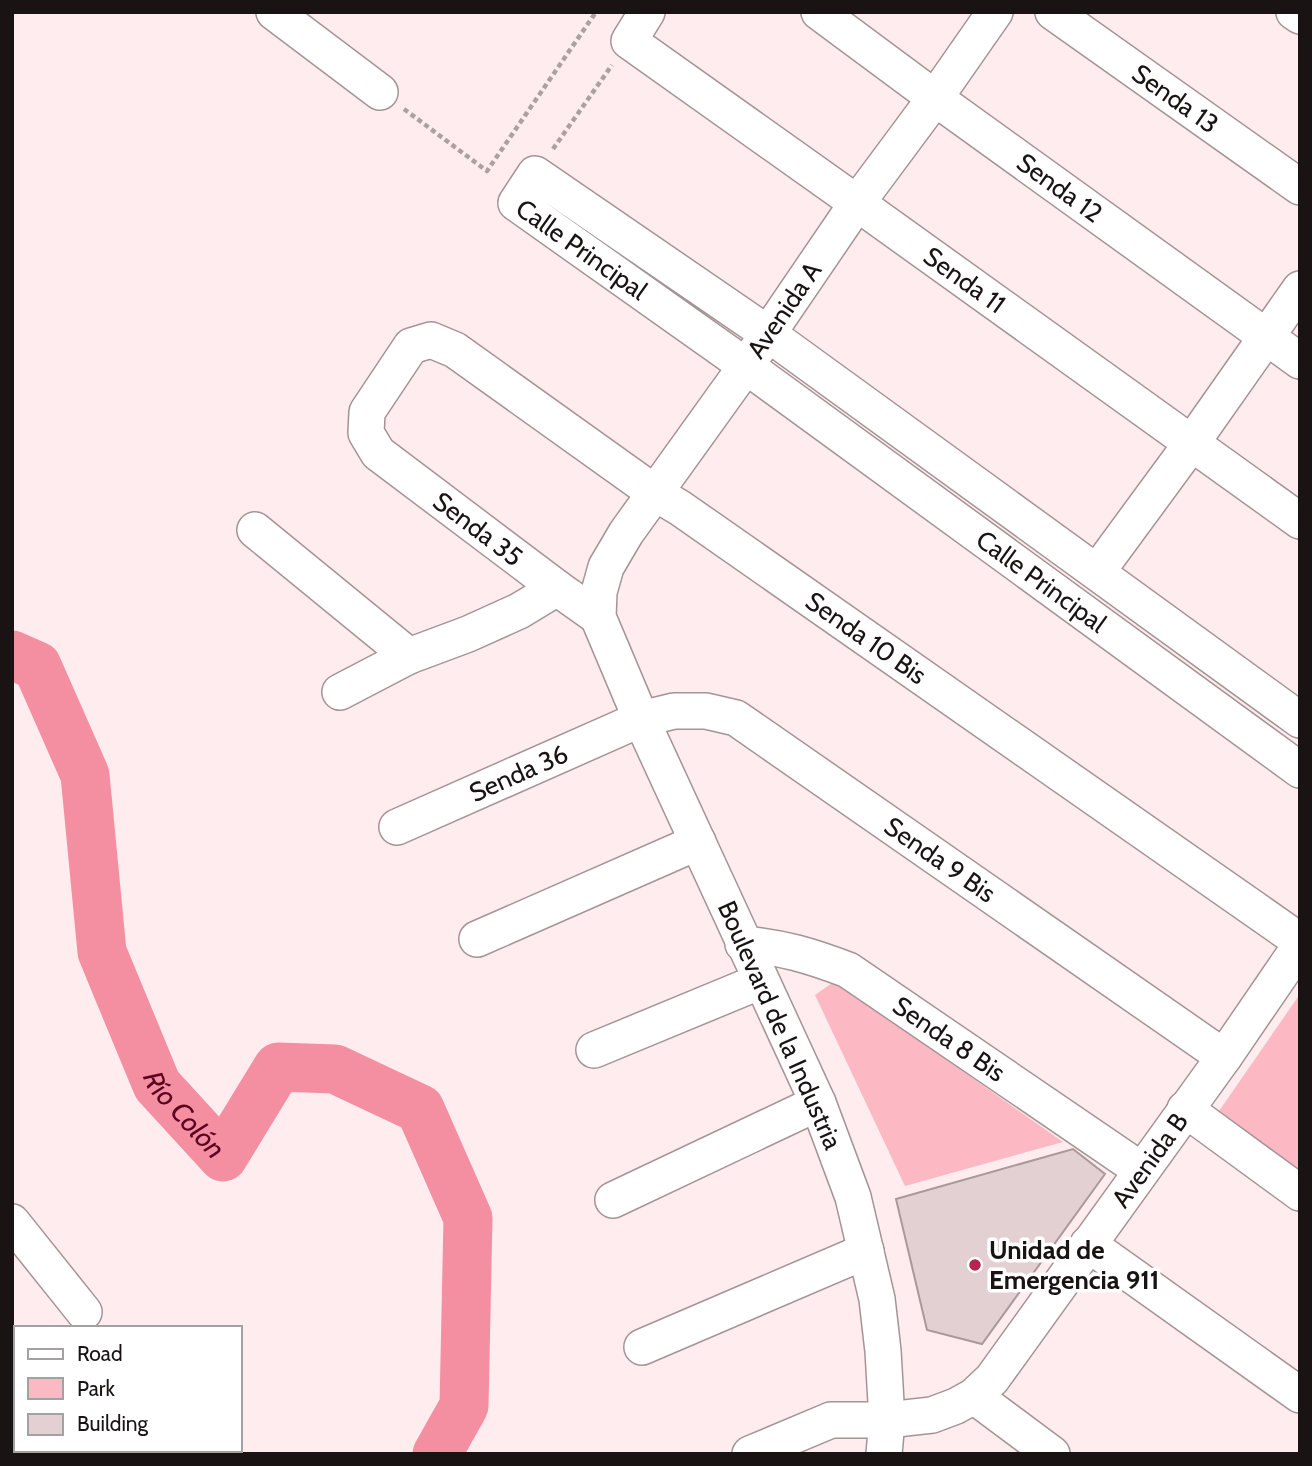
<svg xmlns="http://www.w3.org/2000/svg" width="1312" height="1466" viewBox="0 0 1312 1466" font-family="Cabin,sans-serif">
<rect width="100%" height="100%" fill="#feecee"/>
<path fill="#fcb9c4" d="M835,981L1063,1142L905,1186L815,995Z
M1300,994V1171L1219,1111Z"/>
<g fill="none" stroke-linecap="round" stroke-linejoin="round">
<path stroke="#f48fa2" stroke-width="49" id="s1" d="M12,655L37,666L85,775L102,952L157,1085L223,1157L278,1067L335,1069L420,1109L468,1218L464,1406L437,1454"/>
</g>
<path fill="#e2d0d2" stroke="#aa989b" stroke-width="2" d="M1073,1149L1105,1174L982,1344L927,1330L896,1199Z"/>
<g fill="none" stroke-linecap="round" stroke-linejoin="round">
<g stroke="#a59496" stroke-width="38">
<g id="minor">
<path d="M274,12L380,92"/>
<path id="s2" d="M647,12L629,41L857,203L1300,521"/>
<path id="s3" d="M819,12L935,98L1300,361"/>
<path id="s4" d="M1053,12L1300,187"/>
<path d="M1294,12L1300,16"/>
<path d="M255,530L409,656"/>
<path d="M1097,572L1191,444L1300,289"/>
<path id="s5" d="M598,617L557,588L378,453L366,433L367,412L411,346L431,340L455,350L655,493L680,508L1300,941"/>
<path d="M340,692L409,656L468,634L519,611L557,588"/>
<path id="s6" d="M1300,720L767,333L535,174L516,203L746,366L1300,770"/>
<path id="s7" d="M397,827L641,719L674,711H706L736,718L1224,1057"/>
<path d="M477,939L698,842"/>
<path id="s8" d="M743,944C782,947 811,956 848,970L1141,1170"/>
<path d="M594,1050L761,981"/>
<path d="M1185,1109L1300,1193"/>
<path d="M613,1200L818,1103"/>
<path d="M12,1222L84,1312"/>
<path d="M1088,1244L1300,1395"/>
<path d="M642,1347L866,1251"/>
<path d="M974,1396L1052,1454"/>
<path d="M111,1454L115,1450"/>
<path id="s9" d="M750,1454L831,1420H887L932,1415L956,1406L974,1396L992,1379L1224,1057L1300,946"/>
<path id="s10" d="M884,1454L887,1420L883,1351L877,1299L853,1197L818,1103L641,719L598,617L599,592L606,567L626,533L746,366L857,203L935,98L995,12"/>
</g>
</g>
<path stroke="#aea0a2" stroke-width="4.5" stroke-dasharray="5 3.5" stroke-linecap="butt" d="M404,109L487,171L596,12
M553,149L612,65"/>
<use href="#minor" stroke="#fff" stroke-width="35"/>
</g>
<circle fill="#b52552" stroke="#fff" stroke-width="2.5" cx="975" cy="1265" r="7"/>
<g text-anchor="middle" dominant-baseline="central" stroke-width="7" stroke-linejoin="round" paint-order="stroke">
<g font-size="26" fill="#191314" stroke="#fff">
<text stroke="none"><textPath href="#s4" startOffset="150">Senda 13</textPath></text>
<text stroke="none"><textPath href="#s3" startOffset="298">Senda 12</textPath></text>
<text stroke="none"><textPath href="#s6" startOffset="1055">Calle Principal</textPath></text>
<text stroke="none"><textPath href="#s2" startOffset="446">Senda 11</textPath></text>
<text stroke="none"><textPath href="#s10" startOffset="1258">Avenida A</textPath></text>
<text transform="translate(478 529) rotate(37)">Senda 35</text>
<text stroke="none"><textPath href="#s6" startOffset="1622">Calle Principal</textPath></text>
<text stroke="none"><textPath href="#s5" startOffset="947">Senda 10 Bis</textPath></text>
<text stroke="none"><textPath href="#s7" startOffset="133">Senda 36</textPath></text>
<text stroke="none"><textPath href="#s7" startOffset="612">Senda 9 Bis</textPath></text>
<text transform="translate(780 1025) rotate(66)">Boulevard de la Industria</text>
<text stroke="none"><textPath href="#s8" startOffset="231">Senda 8 Bis</textPath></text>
<text stroke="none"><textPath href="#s9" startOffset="530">Avenida B</textPath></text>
</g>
<g font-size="26" font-weight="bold" fill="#191314" stroke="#fff" text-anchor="start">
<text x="989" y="1250">Unidad de<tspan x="989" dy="30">Emergencia 911</tspan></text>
</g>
<g font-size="28" font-style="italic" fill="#5b0021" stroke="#fff">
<text stroke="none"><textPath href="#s1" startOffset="508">Río Colón</textPath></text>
</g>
</g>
<rect width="1312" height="1466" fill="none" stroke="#191314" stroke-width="28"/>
<rect x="14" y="1326" width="228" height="126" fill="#ffffff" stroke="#a3a1a1" stroke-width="2"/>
<rect x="28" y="1349" width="35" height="10" fill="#ffffff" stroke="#a3a1a1" stroke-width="2"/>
<text x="77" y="1361" font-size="21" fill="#191314">Road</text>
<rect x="28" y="1378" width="35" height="21" fill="#fcb9c4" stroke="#a3a1a1" stroke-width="2"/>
<text x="77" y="1396" font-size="21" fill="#191314">Park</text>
<rect x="28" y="1414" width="35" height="21" fill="#e2d0d2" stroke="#a3a1a1" stroke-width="2"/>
<text x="77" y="1431" font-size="21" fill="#191314">Building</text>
</svg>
